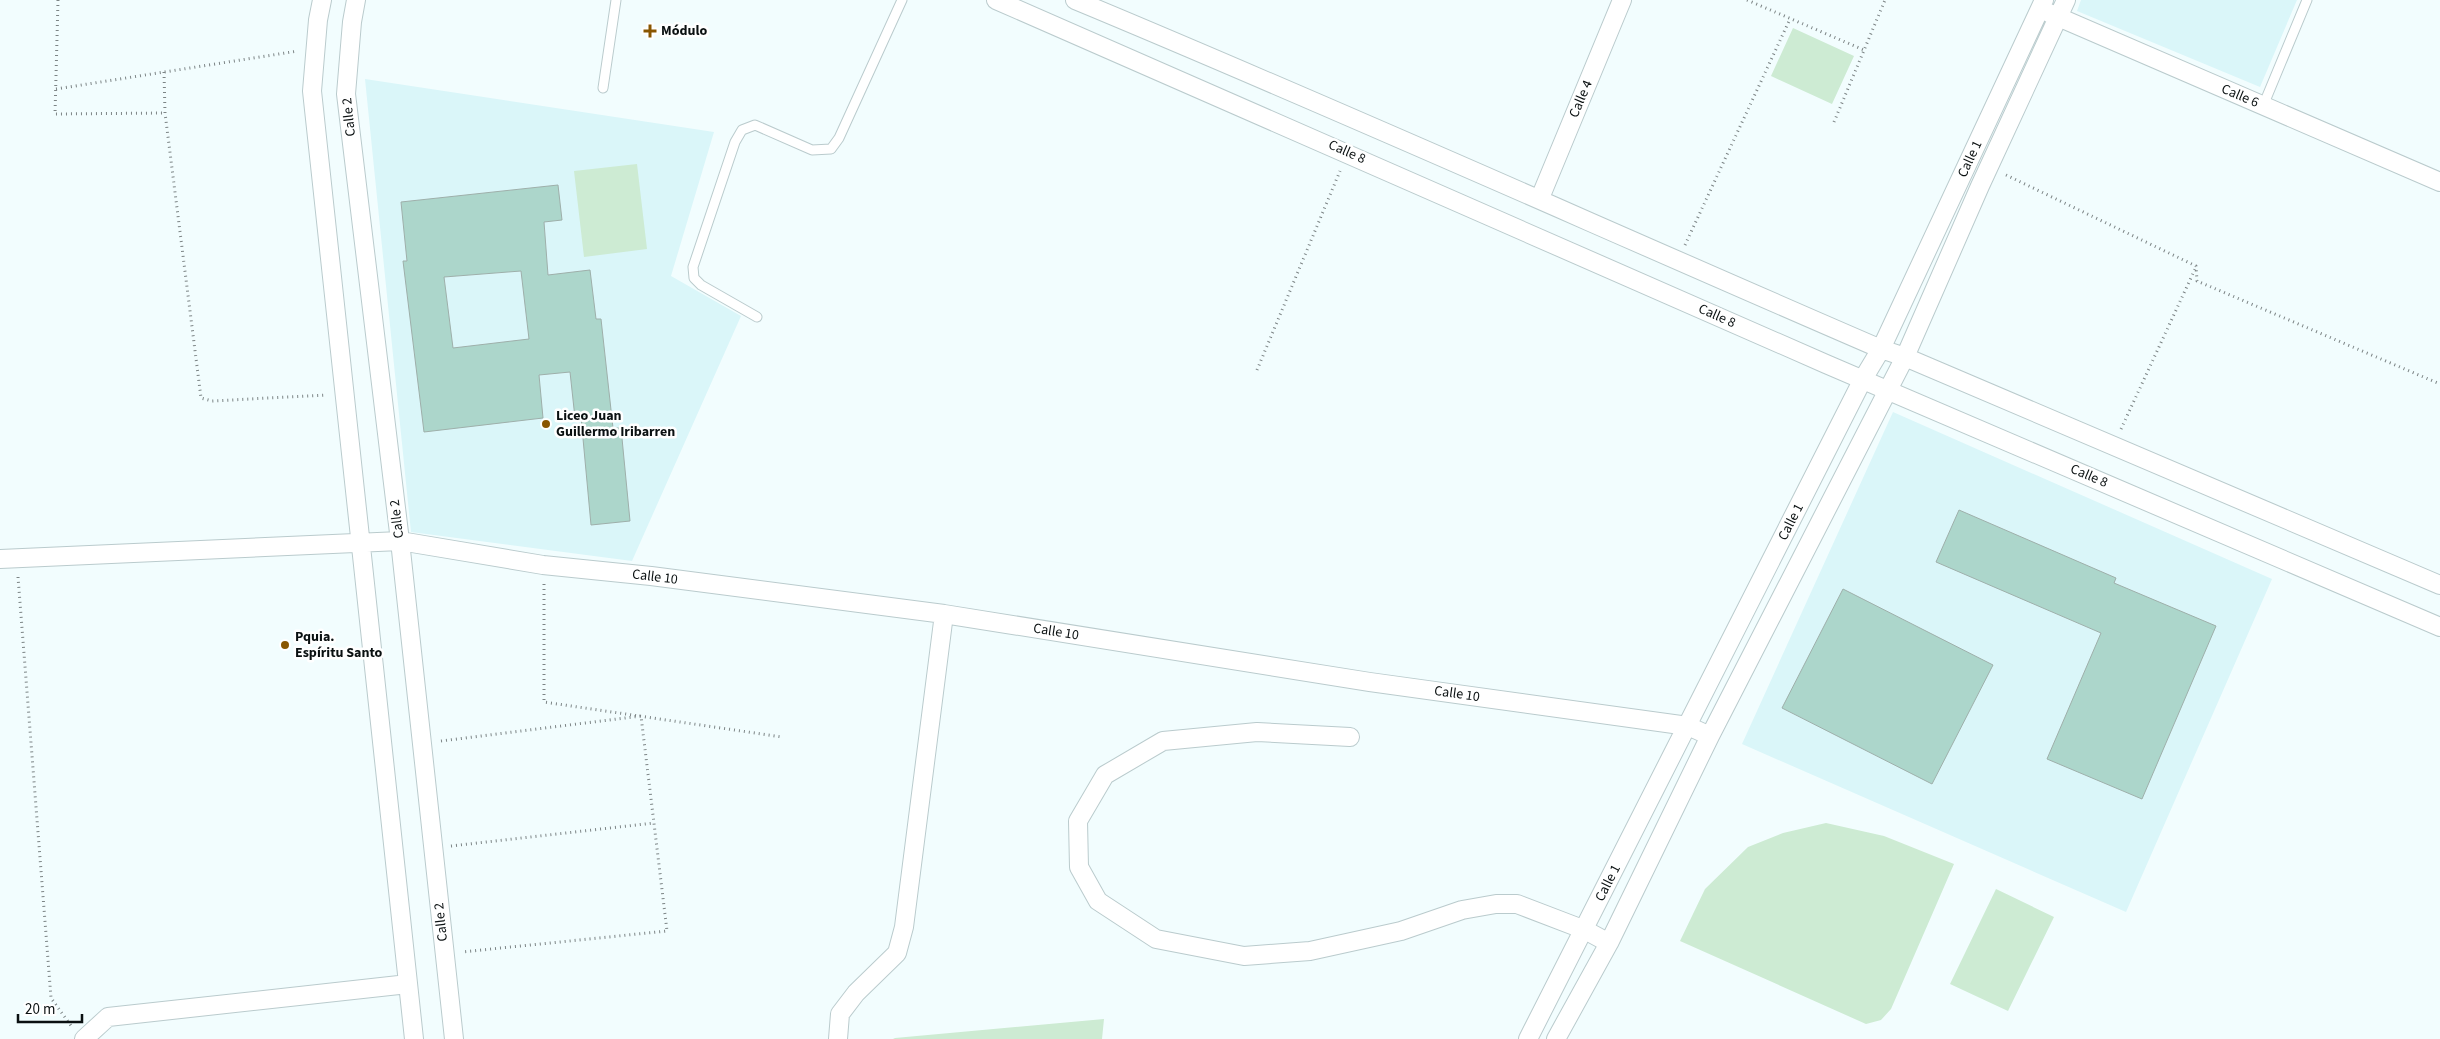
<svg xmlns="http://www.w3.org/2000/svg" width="2440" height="1039" viewBox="0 0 2440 1039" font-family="'Source Sans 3',sans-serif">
<rect width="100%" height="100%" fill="#f2fdfe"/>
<path fill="#daf6f9" d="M2081,0H2297L2260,87L2077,11Z
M365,79L714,132L671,276L741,316L632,561L411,532Z
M1893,412L2272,579L2126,912L1742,744Z"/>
<path fill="#cdebd3" d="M1793,28L1854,56L1832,104L1771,76Z
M637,164L647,249L584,257L574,171Z
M1826,823L1884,836L1954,864L1891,1009L1881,1020L1866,1024L1680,941L1705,889L1748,847L1783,833Z
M1996,889L2054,917L2008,1011L1950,984Z
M1104,1019L1102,1039H893L895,1038Z"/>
<path fill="#acd6cb" stroke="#9eafaa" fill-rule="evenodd" d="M558,185L562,220L544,222L548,275L590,270L596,319H601L613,428H621L630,521L591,525L581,417L575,418L570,372L539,375L543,418L424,432L403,261H407L401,202ZM521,271L529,339L453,348L444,277Z
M1959,510L2116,578L2114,583L2216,626L2142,799L2047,759L2101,633L1936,562Z
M1843,589L1993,665L1932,784L1782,708Z"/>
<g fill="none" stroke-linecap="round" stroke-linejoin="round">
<g stroke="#bacbcd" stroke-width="11">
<path id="service" d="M603,88L616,0
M2263,106L2307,0
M757,317L701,285L694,278L693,267L735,142L742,130L755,125L812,150L831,149L839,138L902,0"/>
</g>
<g stroke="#bacbcd" stroke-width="20">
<path id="minor" d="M322,0L318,20L312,91L414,1039
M356,0L352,22L346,94L400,541L454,1039
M996,0L1826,364L2440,627
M1075,0C1345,112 1612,233 1881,349L1905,357L2440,585
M2049,13L2440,182
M1540,198L1622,0
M0,559L400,541L543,565L651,576L944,614L1370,682L1688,726L1710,736
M1350,737L1257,732L1163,741L1105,775L1078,821L1079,867L1098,901L1156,939L1244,956L1310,951L1401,931L1462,910L1496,904H1517L1585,930L1609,943
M84,1039L108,1017L408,984
M838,1039L840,1014L856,993L897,953L904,927L944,614
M1528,1039L1863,379L1881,349L2044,0
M1556,1039L1609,943L1710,736L1905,357L1980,186L2066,0"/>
</g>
<path stroke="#7c8485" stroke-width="3" stroke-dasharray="1 4" stroke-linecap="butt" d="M58,0L55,114L165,113
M1747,0L1864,50
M164,72L165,113L201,398L212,401L326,395
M56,89L298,51
M1834,122L1885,0
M2006,175L2196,266L2197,281L2440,384
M1685,245L1790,19
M1257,370L1340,171
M2121,429L2196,267
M18,577L51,998L72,1027
M544,584V702L782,737
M441,741L641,716L667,931L462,952
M451,846L654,823"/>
<use href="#service" stroke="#fff" stroke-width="9"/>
<use href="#minor" stroke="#fff" stroke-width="18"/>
</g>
<g fill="#895601" stroke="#fff" stroke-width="2">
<path d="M647.5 23.5h5v5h5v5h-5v5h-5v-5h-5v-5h5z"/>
<circle cx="546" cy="424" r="5"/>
<circle cx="285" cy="645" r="5"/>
</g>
<g text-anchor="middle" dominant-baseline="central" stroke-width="5" stroke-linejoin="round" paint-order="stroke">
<g font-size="14" font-weight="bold" fill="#0a1011" stroke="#fff" text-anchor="start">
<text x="661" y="31">Módulo</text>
<text x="556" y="416">Liceo Juan<tspan x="556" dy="16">Guillermo Iribarren</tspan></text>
<text x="295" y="637">Pquia.<tspan x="295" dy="16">Espíritu Santo</tspan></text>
</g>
<g font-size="14" fill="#0a1011" stroke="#fff">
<text transform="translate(2240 96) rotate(23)">Calle 6</text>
<text transform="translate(1581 99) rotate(-67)">Calle 4</text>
<text transform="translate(349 117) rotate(-96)">Calle 2</text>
<text transform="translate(1347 152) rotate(24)">Calle 8</text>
<text transform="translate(1970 159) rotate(-65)">Calle 1</text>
<text transform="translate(1717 316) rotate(24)">Calle 8</text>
<text transform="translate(2089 476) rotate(23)">Calle 8</text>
<text transform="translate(397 519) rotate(-97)">Calle 2</text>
<text transform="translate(1791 522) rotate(-63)">Calle 1</text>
<text transform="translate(655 577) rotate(7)">Calle 10</text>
<text transform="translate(1056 632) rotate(9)">Calle 10</text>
<text transform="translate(1457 694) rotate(8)">Calle 10</text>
<text transform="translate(1608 883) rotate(-63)">Calle 1</text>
<text transform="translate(441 922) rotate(-96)">Calle 2</text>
</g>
</g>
<path d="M18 1014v8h64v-8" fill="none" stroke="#0a1011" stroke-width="2.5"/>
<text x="25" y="1014" font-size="15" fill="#0a1011" stroke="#ffffff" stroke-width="4" paint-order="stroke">20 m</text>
</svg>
